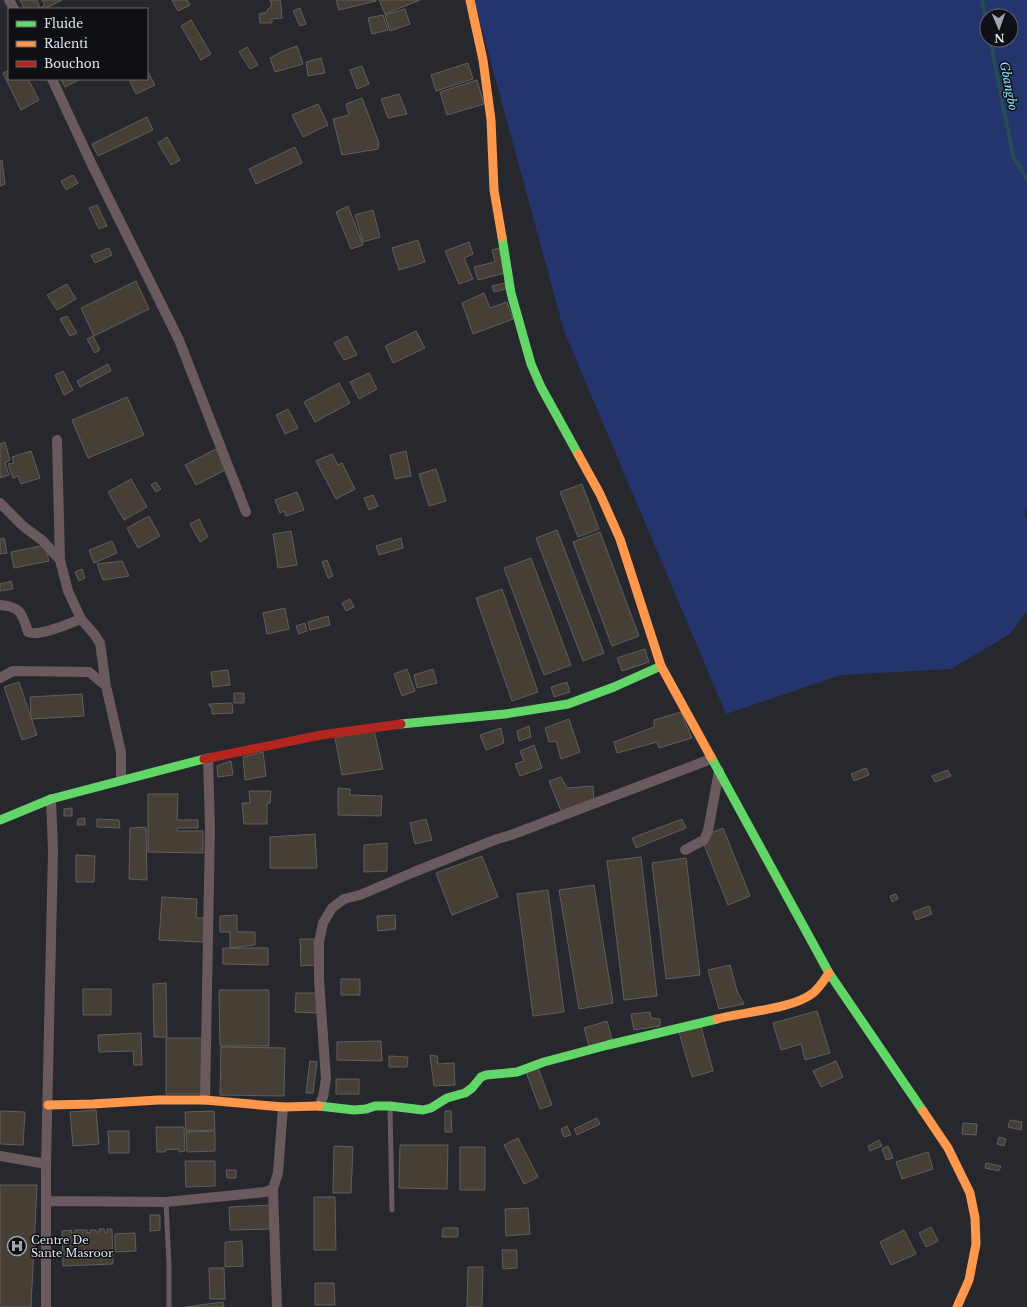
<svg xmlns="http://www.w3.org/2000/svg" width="1027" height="1307" viewBox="0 0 1027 1307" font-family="'Libre Baskerville',serif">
<rect width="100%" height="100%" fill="#26282e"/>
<path fill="#23356c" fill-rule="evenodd" d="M474,0H1027V507L1025,514L1027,518V611L1010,634L951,669L841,675L726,714L564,331ZM987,16H1011V40H987Z"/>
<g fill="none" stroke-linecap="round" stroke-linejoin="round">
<path stroke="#254b54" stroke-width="4" d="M982,0L987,25
M990,40L1013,156L1027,179"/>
</g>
<path fill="#463f35" stroke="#605f60" d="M20,0H37L40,8L45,5L42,0H62L44,9H25Z
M172,0H187L190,5L178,11Z
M270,0H280L281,5L282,18L272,19V23H260L259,14L267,12L268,9L272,6Z
M336,0H376V1L339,10Z
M379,0H420L385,14Z
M300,8L306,24L300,26L293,11Z
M405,9L410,24L390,31L385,15Z
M383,15L388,30L372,34L368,18Z
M191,20L211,54L201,60L181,26Z
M297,46L303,64L275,72L270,58L283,51Z
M247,47L258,65L250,69L239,52Z
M321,58L325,73L308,76L306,62Z
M468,63L473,79L436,91L431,75Z
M362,66L369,84L357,89L350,70Z
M9,70V79H28L39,100L21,110L3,73Z
M147,70L155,85L136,94L129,79H147Z
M61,79H81L65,87Z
M477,80L484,104L447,115L440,92Z
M399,94L407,114L388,118L381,99Z
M362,98L379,143L378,149L342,155L333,119L349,115L346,104Z
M318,104L328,125L303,137L292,115Z
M147,117L153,130L98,156L92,144Z
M167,137L180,160L171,165L158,143Z
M295,147L302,163L256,184L249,169Z
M2,160L5,184L0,186V161Z
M73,175L78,183L66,190L61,181Z
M97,205L107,226L99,229L89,208Z
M348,206L363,245L351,249L336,212Z
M373,210L380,237L363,242L355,215Z
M418,240L425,262L399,270L392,248Z
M469,242L473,254L464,258L473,279L459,284L445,251Z
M109,248L112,255L95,263L91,255Z
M499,248L505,273L478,280L474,267L495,262L492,250Z
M136,281L149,309L94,336L81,308Z
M505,283L506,289L494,292L492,286Z
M67,284L76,299L57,310L47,295Z
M484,293L490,308L507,302L513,319L473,334L462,303Z
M67,316L77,333L70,336L60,319Z
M416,331L425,348L393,363L385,346Z
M93,336L100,350L95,353L87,339Z
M347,336L357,355L344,360L334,343Z
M108,364L111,371L80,387L77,381Z
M63,371L73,390L64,395L55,375Z
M369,373L377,389L359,399L350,382Z
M339,383L350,403L315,422L304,402Z
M127,397L144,435L88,458L72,420Z
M288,409L298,428L285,434L276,415Z
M5,442L10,460L5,463L9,475L0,478V444Z
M216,449L227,469L196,485L185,465Z
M31,451L40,478L21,484L18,476L13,478L8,464L14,463L12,457Z
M406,451L411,476L395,479L390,455Z
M332,454L338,465L342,463L355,489L336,499L316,461Z
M436,469L446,501L429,506L419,474Z
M131,479L147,507L124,520L108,492Z
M156,482L161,489L156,492L151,485Z
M582,484L599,529L578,537L560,492Z
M297,492L304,510L286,516L284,511L280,513L275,500Z
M373,495L378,506L369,510L364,498Z
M149,516L160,536L138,548L127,528Z
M199,519L208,537L200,542L190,524Z
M557,530L604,653L583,661L536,538Z
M291,531L297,565L278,568L273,534Z
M600,532L639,636L612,646L573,542Z
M4,538L7,553L0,554V539Z
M401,538L403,548L379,555L376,546Z
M112,541L117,553L94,563L89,550Z
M45,545L49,561L14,568L11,552Z
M531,558L571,665L544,675L504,568Z
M327,560L333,576L328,578L322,562Z
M122,561L129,576L103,580L97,564Z
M82,569L85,578L79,581L75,572Z
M11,581L13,589L0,591V584Z
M502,589L538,692L512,701L476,598Z
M350,599L354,607L346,611L342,603Z
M285,608L289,629L267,634L263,613Z
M328,616L330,625L310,630L308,622Z
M305,623L307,631L299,634L296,626Z
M645,649L649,662L622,671L617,658Z
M407,669L415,691L402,696L394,674Z
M433,669L437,683L417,688L414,675Z
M228,670L230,685L213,687L211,672Z
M19,682L37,735L22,740L4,687Z
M567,682L570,692L554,697L551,687Z
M234,693H244V703H234Z
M82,694L84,716L31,719L30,697Z
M232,703L233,713L212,714V707H210L209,704Z
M681,712L692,738L659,748L657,742L617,753L614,742L654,727V720Z
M569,719L580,752L561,759L556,741L549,742L545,728Z
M529,726L531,737L519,741L517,731Z
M501,728L504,743L486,750L480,735Z
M374,730L383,769L342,775L335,738Z
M534,745L542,768L520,776L515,764L524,761L520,751Z
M263,752L266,776L245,780L243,757Z
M231,761L233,775L218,777L217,766Z
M866,768L869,775L854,781L851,774Z
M948,770L951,776L935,782L932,776Z
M561,777L567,788L593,786L594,799L561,811L549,781Z
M338,788L350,789V795L382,796L381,816L338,815Z
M249,791H271L270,803L267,804V824H244L242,803H250Z
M148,794H178L177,820H198V828H177V831H203V853L148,852Z
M72,808V816H64V809Z
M85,818V825H77L78,819Z
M97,819L119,820L120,828L97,827Z
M426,819L432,840L415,844L410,823Z
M682,819L686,828L636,848L632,838Z
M146,827L147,880L129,879L130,828Z
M723,828L750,896L728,905L701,837Z
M315,834L317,868H270V837Z
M387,843V871L364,872V845Z
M76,855L95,856L94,882H76Z
M482,856L498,897L452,915L436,873Z
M641,857L657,996L624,1000L607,861Z
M686,858L700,975L666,979L652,863Z
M594,885L613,1003L579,1009L559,890Z
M548,890L564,1012L533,1016L517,894Z
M896,894L898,899L892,902L890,896Z
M162,897L197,899L196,918H204L203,942L159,940Z
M929,906L932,914L916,920L913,912Z
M237,915V932H255V945L230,948V932H220V916Z
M395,915L396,929L378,931L377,916Z
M300,939H314L315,965L301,966Z
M223,948H268V965L223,964Z
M730,965L737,991L744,1004L719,1009L708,970Z
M341,979H360V995H341Z
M166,983L167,1037H154L153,984Z
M83,989H111V1015H83Z
M219,990H269V1046H220Z
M296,993H316L317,1013L295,1012Z
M817,1011L830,1053L805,1060L801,1044L781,1050L773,1023Z
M650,1012L651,1018L660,1019V1026L634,1030L631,1014Z
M607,1021L612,1040L589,1046L584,1028Z
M701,1026L713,1071L692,1077L679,1032Z
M141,1033L142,1065H134L133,1051L99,1052L98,1035Z
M166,1038H202V1094H166Z
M381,1041L382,1061L337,1060V1042Z
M221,1047L285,1048L284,1096L220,1095Z
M430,1055L437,1056L438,1064L454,1063L455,1085L434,1086Z
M389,1056L408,1057L407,1067H389Z
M310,1061L317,1062L313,1093H306Z
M836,1061L843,1077L821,1087L813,1071Z
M538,1068L552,1105L540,1109L526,1072Z
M336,1079H359V1094H336Z
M96,1110L99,1144L73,1146L70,1112Z
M0,1111L25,1112L23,1145L0,1144Z
M214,1111L215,1130L186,1131L185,1112Z
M445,1111H451L452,1132H445Z
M597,1118L600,1124L577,1135L574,1129Z
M1010,1120L1022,1122L1021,1130L1008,1127Z
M963,1123L977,1124L976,1135L962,1134Z
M567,1126L571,1135L564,1137L561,1129Z
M156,1127H184L185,1151L179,1152V1149L165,1150V1152H157Z
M108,1131H129V1153H109Z
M215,1131V1151L187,1152L186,1132Z
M999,1137L1006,1139L1004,1146L997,1144Z
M518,1138L538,1177L524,1184L504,1145Z
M879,1140L882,1146L870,1151L868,1146Z
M400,1145H448L447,1189L399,1188Z
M334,1146L353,1147L351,1193H333Z
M888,1146L893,1158L886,1160L882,1149Z
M460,1147H485V1190H460Z
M928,1152L933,1169L902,1179L896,1162Z
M185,1161H215V1186L186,1187Z
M986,1163L1001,1166L999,1171L985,1168Z
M226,1170H236V1178H227Z
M0,1185H37L31,1307H0Z
M314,1197H335L336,1250H314Z
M273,1205L274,1229L230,1230L229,1207Z
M528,1208L530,1234L506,1236L505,1209Z
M150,1215H160V1230L150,1231Z
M931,1227L938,1241L926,1247L919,1233Z
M443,1228H458V1237H442Z
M99,1229H104L105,1233H107V1229H112L113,1264L63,1266L62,1231L72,1230L71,1233H75V1230H87V1233L91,1232L90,1230H96V1232H99Z
M904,1230L916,1254L891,1265L880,1242Z
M135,1233L136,1251L115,1252V1234Z
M242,1241L243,1266L225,1267V1242Z
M502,1250H517V1268L503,1269Z
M468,1267H483L482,1307H467Z
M209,1268H224L225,1299H210Z
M315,1283H334L335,1305H315Z
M223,1302L224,1307H185Z"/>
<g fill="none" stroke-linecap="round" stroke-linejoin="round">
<path stroke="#6a5a5d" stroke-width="5" d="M390,1107L392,1210
M166,1202L169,1265V1307"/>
<path stroke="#6a5a5d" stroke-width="10" d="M9,0L14,9
M52,79L93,167L179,340L246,512
M57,440L60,560L68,591L81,619L94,634L100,643L106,686L121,752V780
M0,503L23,526L43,541L60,560
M0,605C21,607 22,613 28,632C39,637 70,623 81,619
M0,678L13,671L89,672L106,686
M685,850L704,840L708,831L719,771
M205,1100L210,827L208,758
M319,1106L323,1097L326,1079L319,979V942L323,923L332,908L344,899L360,895L414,872L497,839L511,835L711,759
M0,1156L46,1164
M273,1189L277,1307
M46,1201L166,1202L265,1192L273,1189L278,1173L283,1107
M46,1307V1164L53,850L51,799"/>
<path stroke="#63d668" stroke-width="9" d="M502,237L511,293L531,364L541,387L578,454
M401,724L505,714L568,704L614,687L661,666
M711,757L829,973L923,1111
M0,820L51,799L204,759
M319,1106L354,1110L366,1109L375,1106H390L423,1110L431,1108L447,1098L465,1093L472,1088L481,1077L486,1075L517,1072L544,1062L608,1045L717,1019"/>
<path stroke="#ff974d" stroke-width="9" d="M470,0L483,60L491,120L494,190L502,237
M578,454L600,494L620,539L661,666L711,757
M717,1019C743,1012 793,1009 813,993C820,987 824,980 829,973
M48,1105L93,1104L158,1100H205L283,1107L319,1106
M923,1111L948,1148L970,1193L975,1218L976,1244L969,1280L957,1307"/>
<path stroke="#b3261e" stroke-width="9" d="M204,759L321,735L401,724"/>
</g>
<defs>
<g id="hospital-ring" transform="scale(1)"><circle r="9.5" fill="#0e1015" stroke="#a2a5ab" stroke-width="1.5"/><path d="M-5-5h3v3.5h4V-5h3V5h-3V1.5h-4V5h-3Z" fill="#a2a5ab"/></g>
</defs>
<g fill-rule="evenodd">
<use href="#hospital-ring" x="17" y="1246"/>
</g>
<g text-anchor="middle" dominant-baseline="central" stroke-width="3" stroke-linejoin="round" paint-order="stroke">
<g font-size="11" fill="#e4e8ef" stroke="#0e1015" text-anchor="start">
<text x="31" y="1240">Centre De<tspan x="31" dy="13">Sante Masroor</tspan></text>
</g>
<g font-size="12" font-style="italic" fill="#88e4f7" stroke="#0e1015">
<text transform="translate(1009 86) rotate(79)">Gbangbo</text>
</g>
</g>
<rect x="8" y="8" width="140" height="72" fill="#0e1015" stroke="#64666c"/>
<rect x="16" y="21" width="20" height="6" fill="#63d668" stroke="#64666c"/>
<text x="44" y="28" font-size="12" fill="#e4e8ef">Fluide</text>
<rect x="16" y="41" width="20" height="6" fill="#ff974d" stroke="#64666c"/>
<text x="44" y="48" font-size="12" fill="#e4e8ef">Ralenti</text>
<rect x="16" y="61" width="20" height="6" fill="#b3261e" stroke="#64666c"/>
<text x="44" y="68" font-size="12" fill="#e4e8ef">Bouchon</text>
<g transform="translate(999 28) rotate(178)"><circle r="19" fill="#0e1015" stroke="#64666c"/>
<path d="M0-3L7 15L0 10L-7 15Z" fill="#a2a5ab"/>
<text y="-6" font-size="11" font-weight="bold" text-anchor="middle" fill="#e4e8ef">N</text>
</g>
</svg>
